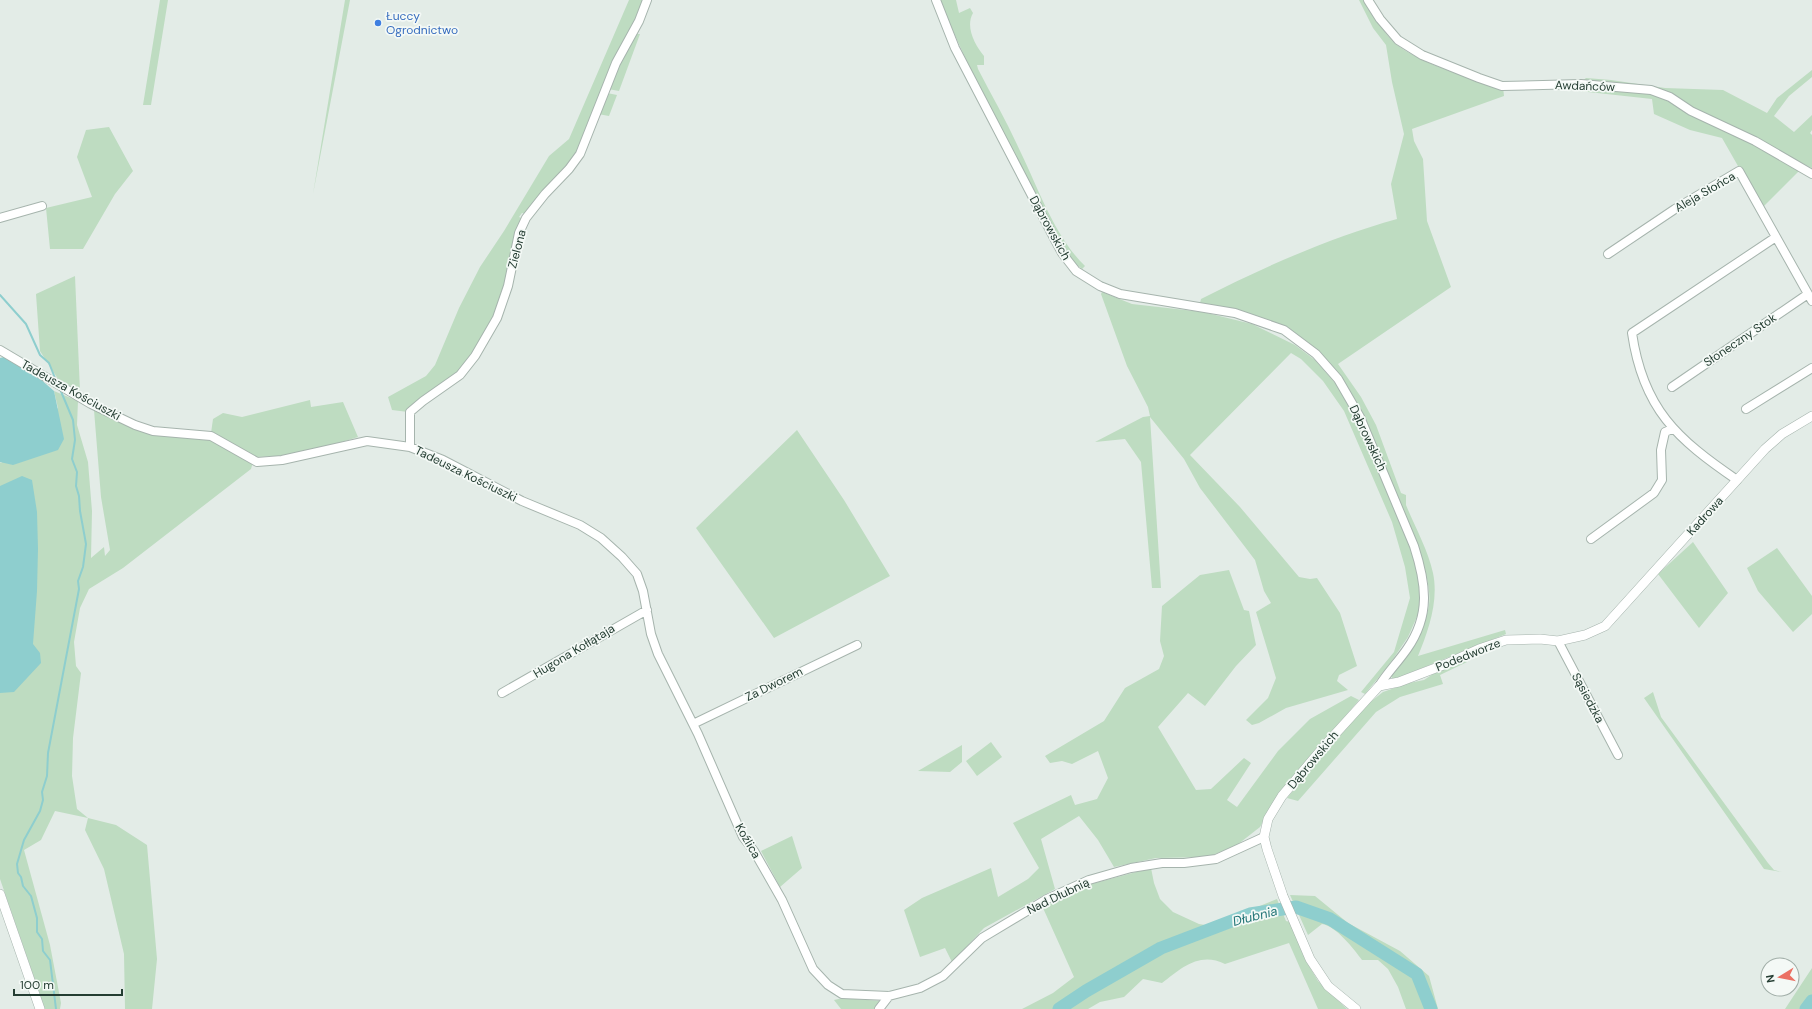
<svg xmlns="http://www.w3.org/2000/svg" width="1812" height="1009" viewBox="0 0 1812 1009" font-family="'DM Sans',sans-serif">
<rect width="100%" height="100%" fill="#e3ece7"/>
<path fill="#bedcc1" d="M160,0H168L151,105H143Z
M345,0H350L313,194Z
M629,0H644L615,62L577,155L526,214L522,213L519,217L524,219L496,311L464,367L408,412L392,410L388,397L426,376L435,365L459,308L480,267L504,231L549,156L569,139Z
M939,0H956L959,13L970,8L973,13C965,27 975,45 984,56V65H977L978,69C992,96 1008,124 1021,153C1039,190 1055,237 1085,266L1082,269L1072,261L1056,235L968,64Z
M1359,0H1365C1373,13 1385,36 1397,45C1424,65 1471,79 1503,87L1504,96L1412,129L1414,141L1423,159L1427,221L1451,287L1338,364L1361,397L1376,425L1401,493L1406,495V505C1415,527 1428,550 1433,573C1439,601 1428,632 1418,656L1505,630L1506,634L1395,679L1392,678V673C1406,652 1425,630 1429,605C1431,591 1426,575 1423,562L1362,414L1300,338L1282,325L1242,311L1200,303L1201,299C1264,267 1329,238 1397,219L1391,184L1404,134L1392,82L1386,45L1373,28Z
M634,34H640L619,91L608,89Z
M1812,70V77L1789,96L1774,116L1794,132L1812,115V130L1810,133L1812,135V168L1692,108L1672,93L1581,82L1586,78L1611,80L1665,88L1723,90L1767,113L1777,98Z
M1579,87L1650,92L1665,97L1800,170L1762,208L1722,138L1690,130L1654,114L1652,99L1579,91Z
M607,93L617,95L609,116L598,114Z
M109,127L133,171L115,194L83,249H50L46,208L92,197L77,157L86,130Z
M75,276L80,391L58,379L40,351L36,294Z
M1102,292L1132,304L1203,312L1252,324L1295,345L1315,360L1336,384L1358,421L1397,516L1412,552L1418,574L1420,590L1419,612L1408,637L1389,665L1365,694L1361,692L1394,652L1410,598L1405,567L1392,522L1344,411L1323,381L1301,359L1291,353L1190,455L1240,507L1299,577L1310,579L1317,578L1340,613L1357,666L1339,675L1337,681L1348,690L1286,708L1259,723L1252,725L1246,720L1268,698L1276,678L1256,612L1271,603L1264,591L1255,560L1200,488L1184,459L1150,417L1161,588H1152L1141,462L1125,439L1095,442L1143,417L1150,416L1148,407L1127,366L1101,294Z
M54,391L78,401L77,425L88,462L92,511L91,558L104,547L105,556L110,550L101,497L94,410L158,434L212,440L253,462L251,469L123,568L89,589L80,608L74,642L76,666L81,673L73,738L72,776L77,809L88,818L116,825L147,845L157,959L152,1009H125L124,954L104,869L85,830L88,818L55,811L41,840L24,850L50,945L61,1003L60,1009H45L0,879V462L1,463L58,408Z
M310,400L311,407L343,402L358,437L322,448L281,456L255,457L211,433L213,419L223,413L242,417Z
M797,430L844,500L890,576L774,638L696,528Z
M1693,542L1728,593L1699,628L1658,574Z
M1777,548L1812,596V614L1793,632L1758,591L1747,568Z
M1229,570L1244,610L1249,611L1256,645L1236,666L1205,706L1188,693L1158,727L1196,790L1211,789L1244,758L1251,763L1227,800L1237,807L1278,751L1310,719L1351,696L1359,700L1276,798L1260,827L1237,845L1208,857L1156,858L1114,867L1098,840L1079,816L1041,839L1055,889L984,928L952,962L945,948L920,957L904,910L922,898L991,868L998,897L1028,879L1039,868L1013,823L1071,795L1075,805L1097,799L1108,778L1098,751L1072,764L1062,761L1050,763L1045,756L1104,721L1125,688L1159,669L1164,656L1160,641L1162,606L1200,575Z
M1466,660L1467,662L1440,675L1443,684L1400,697L1376,712L1298,801L1287,798L1364,707L1383,692L1409,683L1424,680L1433,674Z
M1653,692L1661,717L1768,863L1774,870L1782,872L1764,869L1644,698Z
M991,742L1002,757L977,776L966,761Z
M962,745V762L950,772L918,771Z
M792,836L802,868L780,887L761,851Z
M1151,868L1154,883L1160,899L1173,912L1199,924L1211,926L1277,899L1286,921L1290,922L1305,959L1318,981L1347,1009H1318L1289,943L1225,964C1200,951 1181,968 1162,983L1143,979L1124,997L1100,1002L1088,1009H1022L1053,993L1074,977L1043,908L1065,895L1084,886Z
M1290,895L1315,896L1348,923L1400,951L1429,976L1438,1009H1406L1398,987L1388,969L1378,960H1362C1354,949 1336,926 1322,924L1308,935Z
M1812,968V1009H1785Z
M843,998L881,1001L875,1009H841L834,1000Z"/>
<path fill="#8ecece" d="M8,356L30,370L54,391L64,439L58,450L13,465L0,462V358Z
M22,476L32,480L37,512L38,549L37,591L33,644L40,653L41,663L14,692L0,693V486Z"/>
<g fill="none" stroke-linecap="round" stroke-linejoin="round">
<path stroke="#8ecece" stroke-width="2" d="M0,295L26,324L40,355L49,363L55,378
M56,1009L50,960L43,951L42,939L37,932V918L31,896L23,886L21,877L18,873L17,864L24,840L40,811L43,800L42,792L47,776L48,753L79,589L78,581L83,567L86,544L80,511L79,496L76,486L77,472L72,459L75,440L73,420L60,389"/>
<path stroke="#8ecece" stroke-width="13" d="M1059,1009L1086,991L1161,948L1250,914L1296,907L1330,919L1417,974L1431,1009
M1806,1009L1812,1001"/>
<g stroke="#a6b4ad" stroke-width="10">
<path id="minor" d="M936,0L955,48L1055,240L1062,253L1076,271L1100,286L1120,294L1235,313L1284,330L1316,354L1338,379L1360,417L1414,546C1426,583 1431,615 1407,649C1398,662 1387,673 1379,686
M1368,0L1380,19L1398,40L1422,55L1479,78L1502,86L1581,84L1651,90L1670,97L1691,111L1755,141L1812,174
M0,218L42,206
M1608,254L1675,209L1739,171L1812,301
M0,350L91,404L135,425L153,431L211,436L257,462L282,460L367,441L410,447L443,460L522,501L580,525L601,538L622,557L637,574L643,591L651,634L658,654L698,734L743,837L754,851L782,900L813,969L828,985L842,994L889,996L920,988L943,976L982,938L1047,899L1089,880L1131,868L1162,863H1184L1216,859L1264,837
M1672,387L1808,294
M1746,409L1812,368
M410,447V412L423,401L460,375L475,356L497,318L508,286L519,233L526,218L545,194L569,169L580,154L616,63L639,21L647,0
M1737,480C1677,439 1643,409 1632,333L1776,237
M1591,539L1654,493L1662,480L1661,450L1665,432L1672,429
M1558,641L1618,755
M502,693L647,610
M693,724L857,645
M879,1009L889,996"/>
</g>
<g stroke="#a6b4ad" stroke-width="10">
<path id="tertiary" d="M0,894L40,1009
M1356,1009L1328,986L1310,959L1283,896L1267,849L1264,837L1268,819L1282,796L1327,743L1379,686L1399,682L1446,664L1479,649L1506,640L1540,639L1558,641L1585,635L1605,626L1765,449L1782,434L1812,416"/>
</g>
<use href="#minor" stroke="#fff" stroke-width="8"/>
<use href="#tertiary" stroke="#fff" stroke-width="9"/>
</g>
<circle fill="#3f7fe0" stroke="#f4f9f6" stroke-width="1.5" cx="378" cy="23" r="4"/>
<g text-anchor="middle" dominant-baseline="central" stroke-width="3.5" stroke-linejoin="round" paint-order="stroke">
<g font-size="12" fill="#366cbe" stroke="#f4f9f6" text-anchor="start">
<text x="386" y="16">Łuccy<tspan x="386" dy="14">Ogrodnictwo</tspan></text>
</g>
<g font-size="12" fill="#243d32" stroke="#f4f9f6">
<text transform="translate(1585 86) rotate(2)">Awdańców</text>
<text transform="translate(1705 192) rotate(-30)">Aleja Słońca</text>
<text transform="translate(1050 228) rotate(61)">Dąbrowskich</text>
<text transform="translate(517 249) rotate(-75)">Zielona</text>
<text transform="translate(1740 340) rotate(-34)">Słoneczny Stok</text>
<text transform="translate(71 390) rotate(29)">Tadeusza Kościuszki</text>
<text transform="translate(1368 438) rotate(65)">Dąbrowskich</text>
<text transform="translate(466 474) rotate(26)">Tadeusza Kościuszki</text>
<text transform="translate(1705 516) rotate(-48)">Kadrowa</text>
<text transform="translate(574 651) rotate(-31)">Hugona Kołłątaja</text>
<text transform="translate(1468 655) rotate(-22)">Podedworze</text>
<text transform="translate(774 684) rotate(-26)">Za Dworem</text>
<text transform="translate(1588 698) rotate(62)">Sąsiedzka</text>
<text transform="translate(1313 760) rotate(-50)">Dąbrowskich</text>
<text transform="translate(748 841) rotate(60)">Koźlica</text>
<text transform="translate(1058 896) rotate(-26)">Nad Dłubnią</text>
</g>
<g font-size="13" font-style="italic" fill="#217476" stroke="#f4f9f6">
<text transform="translate(1255 916) rotate(-14)">Dłubnia</text>
</g>
</g>
<g transform="translate(1780 977) rotate(260)"><circle r="19" fill="#f4f9f6" stroke="#a1aea8"/>
<path d="M0-3L7 15L0 10L-7 15Z" fill="#eb7063"/>
<text y="-6" font-size="11" font-weight="bold" text-anchor="middle" fill="#243d32">N</text>
</g>
<path d="M14 989v6h108v-6" fill="none" stroke="#243d32" stroke-width="2"/>
<text x="20" y="989" font-size="12" fill="#243d32" stroke="#f4f9f6" stroke-width="3" paint-order="stroke">100 m</text>
</svg>
